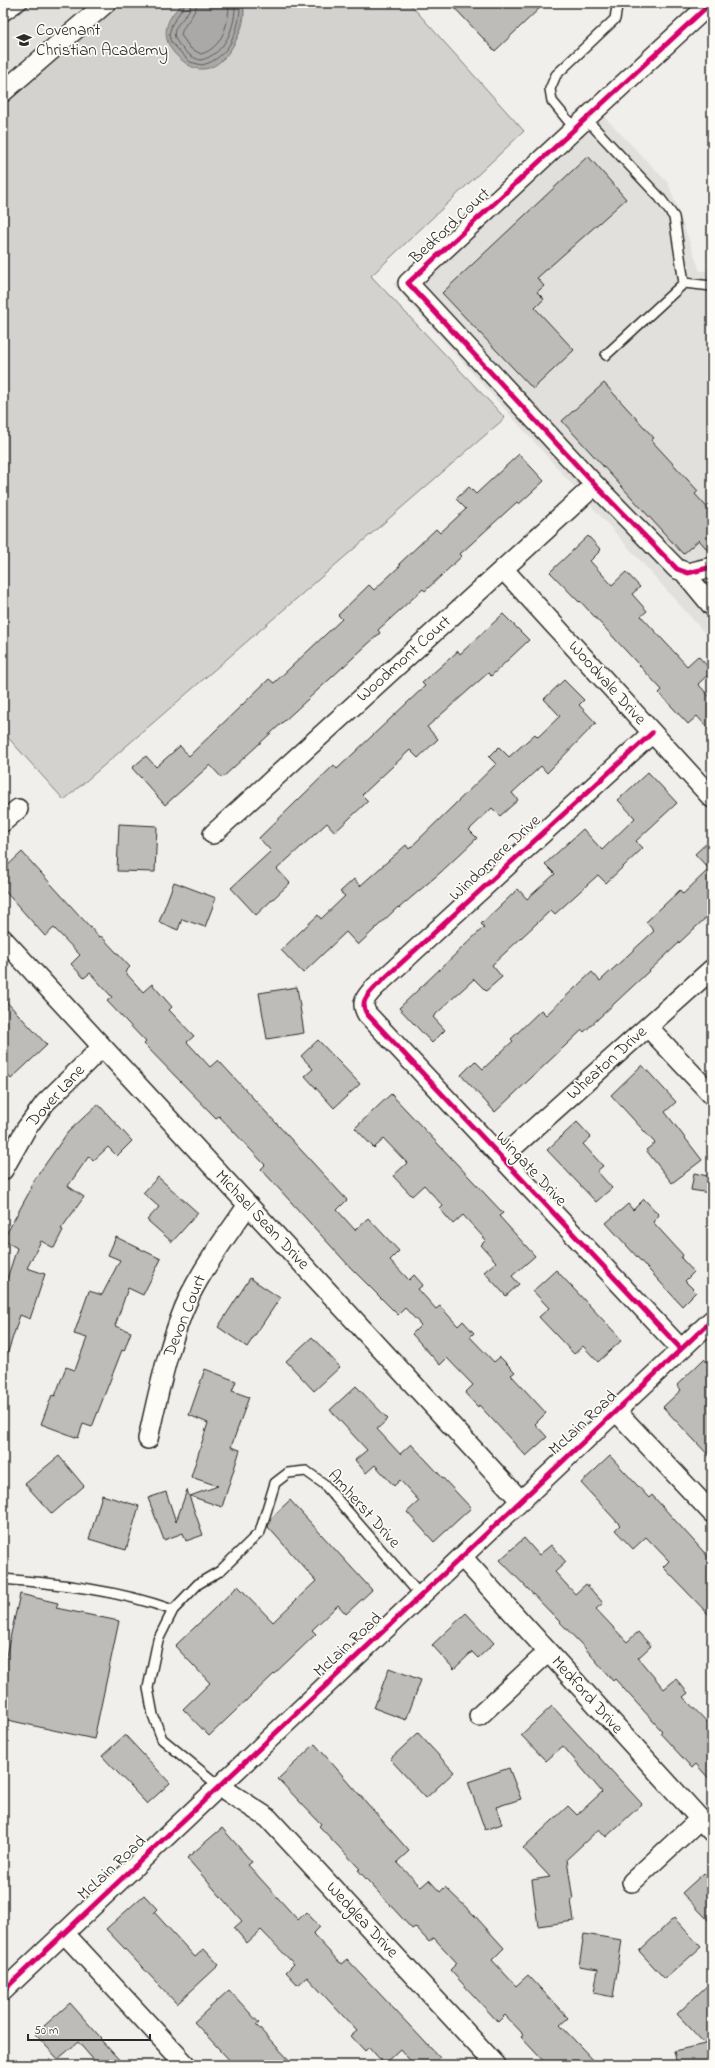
<svg xmlns="http://www.w3.org/2000/svg" width="715" height="2068" viewBox="0 0 715 2068" font-family="'Indie Flower',sans-serif">
<rect width="100%" height="100%" fill="#f0efeb"/>
<filter id="ink" filterUnits="userSpaceOnUse"><feTurbulence type="fractalNoise" baseFrequency=".025" numOctaves="2"/><feDisplacementMap in="SourceGraphic" scale="8" xChannelSelector="R" yChannelSelector="G"/><feConvolveMatrix kernelMatrix="1 2 1 2 8 2 1 2 1" color-interpolation-filters="sRGB"/></filter>
<g filter="url(#ink)">
<path fill="#e1e0dc" d="M3,3H88L3,77Z
M588,100L668,183L700,271L712,270V641L393,284Z"/>
<path fill="#d3d2cf" stroke="#7f7e7d" d="M121,3H184L173,14L174,53L188,65L228,53C239,37 247,22 243,3H409L524,131L371,276L505,418L64,800L3,732V106Z"/>
<path fill="#aaa9a7" stroke="#777775" d="M184,3H243C247,26 227,72 199,69C191,68 184,62 178,57C159,39 164,18 184,3Z"/>
<g fill="none" stroke-linecap="round" stroke-linejoin="round">
<path stroke="#5e5d5d" stroke-width="1" d="M186,3L172,24L169,35L171,42L190,62L202,65C229,59 241,28 240,3
M191,3C190,21 160,27 183,49C188,54 194,59 201,60C226,54 236,25 235,3
M197,3C196,16 183,23 181,35L190,48L201,54C223,48 229,22 229,3"/>
</g>
<path fill="#bdbcb8" stroke="#2b2b2b" d="M450,3H545L495,51Z
M588,156L626,199L537,278L544,286L537,292L544,299L535,308L574,350L533,389L442,293Z
M604,383L654,438L651,440L698,491L695,494L712,513V555L699,540L683,554L562,421Z
M519,454L544,481L519,504L517,502L460,554L462,556L425,591L423,589L378,630L380,633L222,778L210,765L165,805L132,768L146,756L156,767L180,746L189,756L269,679L274,683L342,619L338,615L369,585L374,590L401,565L399,564L436,529L440,533L466,509L456,499L469,487L476,494Z
M588,536L601,550L590,561L612,585L626,572L640,587L632,594L647,611L641,616L687,666L698,656L712,671L698,684L712,699V733L697,716L688,724L659,693L662,690L580,601L579,602L550,572Z
M503,614L529,640L491,676L488,673L427,727L438,739L418,758L410,750L362,795L368,801L335,832L327,823L277,869L290,883L256,915L231,888L271,851L259,838L334,765L337,769L425,686L422,683L458,651L460,654Z
M564,680L584,700L579,705L596,723L547,773L541,766L512,793L518,800L500,816L492,808L469,830L477,838L441,872L399,908L398,907L358,945L346,932L303,973L281,950L318,915L321,919L345,896L340,892L354,879L360,886L406,845L409,849L496,764L489,757L499,747L509,757L535,734L538,737L560,716L544,699Z
M648,772L677,803L636,841L643,848L606,883L598,875L555,914L551,910L492,965L502,977L486,991L474,979L452,999L433,1017L445,1030L432,1043L399,1008L484,927L481,924L518,889L527,899L555,874L545,864L583,829L602,850L635,818L618,800Z
M119,824L157,826L155,872L117,871Z
M712,838V912L584,1032L582,1030L495,1112L461,1075L475,1061L483,1069L513,1041L511,1039L541,1010L546,1015L592,972L600,981L654,931L646,922L680,890L683,894L709,869L695,854Z
M22,852L99,937L101,936L130,967L125,972L143,992L152,984L172,1007L169,1010L194,1036L187,1042L210,1067L218,1060L347,1200L337,1210L355,1230L368,1218L399,1251L390,1260L409,1280L414,1275L423,1285L418,1289L436,1309L440,1306L458,1326L463,1321L474,1333L470,1337L494,1362L500,1357L515,1372L511,1375L546,1413L535,1424L547,1437L526,1456L479,1405L478,1407L465,1393L473,1385L447,1358L440,1365L412,1334L421,1325L405,1308L398,1315L350,1267L261,1169L265,1165L219,1116L216,1118L144,1044L146,1042L107,1001L112,997L90,973L84,978L71,964L80,955L54,928L45,936L3,889V870Z
M174,882L216,898L205,927L182,919L178,930L159,922Z
M297,987L304,1033L267,1039L259,993Z
M3,998L47,1045L11,1079L3,1070Z
M318,1040L360,1084L334,1108L305,1076L313,1069L301,1056Z
M642,1065L676,1102L665,1112L702,1160L672,1183L646,1150L655,1143L611,1095Z
M391,1094L503,1213L499,1216L535,1256L512,1276L519,1284L506,1296L484,1272L496,1262L481,1245L486,1240L463,1215L453,1224L440,1209L443,1206L424,1185L412,1196L393,1176L407,1163L384,1139L374,1148L355,1128Z
M98,1104L132,1141L117,1156L108,1147L93,1161L89,1156L68,1186L84,1197L61,1229L63,1230L54,1248L41,1241L27,1268L45,1274L30,1319L20,1315L6,1358H3V1291L17,1248L3,1240L32,1187L30,1186L68,1132Z
M577,1122L591,1137L583,1144L603,1166L597,1171L612,1188L596,1202L547,1150Z
M694,1173L712,1177L710,1193L691,1190Z
M158,1177L198,1213L172,1242L147,1220L159,1207L143,1193Z
M644,1199L659,1215L653,1222L683,1255L681,1258L694,1272L685,1281L696,1292L682,1306L606,1223L628,1204L633,1210Z
M116,1237L161,1259L143,1295L128,1288L115,1326L131,1332L124,1351L122,1350L92,1427L83,1424L78,1438L41,1424L52,1395L55,1396L66,1367L75,1370L87,1338L74,1334L89,1291L102,1295L120,1260L108,1255Z
M556,1270L622,1340L598,1362L583,1346L574,1354L539,1317L549,1308L533,1291Z
M250,1278L280,1298L247,1347L218,1327Z
M312,1337L340,1367L314,1391L286,1361Z
M704,1359L712,1367V1459L663,1407L681,1390L677,1385Z
M205,1369L236,1381L232,1391L249,1397L231,1447L240,1450L222,1507L190,1496L218,1486L191,1477L208,1423L189,1415Z
M356,1386L388,1419L377,1429L400,1454L411,1444L471,1508L434,1542L407,1512L419,1501L400,1480L394,1486L375,1465L366,1473L355,1460L367,1450L330,1410Z
M59,1456L84,1486L52,1514L25,1484Z
M610,1456L649,1498L652,1495L712,1561V1618L663,1567L669,1561L646,1537L633,1549L615,1530L620,1525L581,1483Z
M187,1490L203,1535L186,1541L183,1533L164,1540L148,1498L166,1492L176,1522Z
M102,1495L139,1506L126,1550L89,1539Z
M290,1500L372,1590L346,1614L338,1605L312,1630L316,1634L209,1736L183,1709L210,1683L175,1646L238,1586L273,1622L316,1581L268,1527L271,1518Z
M524,1538L539,1555L551,1545L566,1562L555,1572L575,1594L586,1584L603,1603L596,1609L627,1642L638,1632L651,1646L638,1658L664,1689L676,1679L688,1693L683,1697L712,1727V1782L696,1764L692,1768L660,1733L662,1731L615,1679L613,1681L585,1648L500,1560Z
M20,1594L58,1603L56,1608L119,1621L94,1739L3,1719V1669Z
M466,1613L494,1643L478,1658L472,1652L454,1669L432,1645Z
M389,1668L421,1680L406,1720L374,1708Z
M552,1706L642,1804L606,1837L599,1829L567,1859L573,1900H571L574,1921L538,1926L532,1880L550,1877L523,1848L568,1806L577,1815L602,1792L563,1746L546,1761L521,1735Z
M418,1733L454,1772L426,1798L390,1759Z
M125,1735L170,1783L147,1804L102,1756Z
M315,1744L409,1851L397,1862L421,1887L429,1880L440,1892L445,1887L476,1917L504,1948L492,1960L516,1986L528,1975L568,2018L560,2025L598,2065H547L521,2037L523,2034L505,2015L498,2022L450,1970L457,1963L434,1938L429,1942L415,1927L412,1929L358,1870L360,1869L319,1826L321,1824L278,1779Z
M509,1768L521,1799L496,1807L502,1824L485,1830L468,1782Z
M222,1828L252,1862L248,1865L298,1920L306,1912L320,1927L313,1934L341,1964L347,1959L440,2058L432,2065H414L400,2049L384,2064L369,2047L365,2051L351,2036L357,2031L307,1977L298,1985L286,1972L294,1964L261,1930L247,1943L234,1928L242,1921L187,1858Z
M704,1873L712,1881V1924L682,1893Z
M144,1895L157,1909L154,1912L195,1957L204,1949L219,1965L177,2004L106,1929Z
M674,1918L701,1947L665,1979L639,1951Z
M584,1934L622,1940L613,1997L594,1993L598,1969L579,1966Z
M712,1981V2065H677L674,2051L705,2044L677,2014Z
M229,1990L259,2023L256,2025L294,2065H234L194,2022Z
M70,2003L101,2038L100,2039L124,2065H98L78,2042L58,2059L35,2034Z"/>
<g fill="none" stroke-linecap="round" stroke-linejoin="round">
<g stroke="#2b2b2b" stroke-width="12">
<path id="service" d="M3,17L23,3
M586,119L660,198L674,217L684,283L712,286
M575,129L552,101L550,89L556,75L615,19L617,6L614,3
M606,355L684,283
M3,1579C61,1584 118,1590 173,1610
M219,1786L162,1739L153,1715L148,1688L158,1640L173,1610L198,1584L220,1571L260,1532L275,1483L288,1473L306,1471L324,1484L421,1596"/>
</g>
<g stroke="#2b2b2b" stroke-width="22">
<path id="minor" d="M711,3L408,283L595,485L677,569L688,573L712,567
M3,92L106,3
M503,569L712,798
M683,571L712,606
M652,733L375,987C366,997 360,1002 367,1014L681,1349
M3,822L18,809
M213,834L595,485
M3,939L521,1501
M648,1027L712,1095
M501,1158L712,969
M3,1170L26,1129L45,1103L102,1047
M616,1411L712,1513
M148,1439C159,1390 169,1340 190,1295C206,1263 228,1234 248,1205
M462,1557L712,1832
M479,1716L548,1652
M219,1786L268,1818L496,2065
M632,1882L700,1819
M64,1933L186,2065
M3,1991L712,1320"/>
</g>
<use href="#service" stroke="#fdfcf7" stroke-width="9"/>
<use href="#minor" stroke="#fdfcf7" stroke-width="19"/>
<g stroke="#fdfcf7" stroke-width="8">
<path id="cycleway" d="M711,3L408,283L595,485L677,569L688,573L712,567
M652,733L375,987C366,997 360,1002 367,1014L681,1349
M3,1991L712,1320"/>
</g>
<use href="#cycleway" stroke="#d6006c" stroke-width="5"/>
</g>
</g>
<defs>
<g id="school-bare" transform="scale(1.2)"><path d="M0-5L7-2L0 1L-7-2ZM-4 1L0 2.5L4 1V4Q0 6-4 4Z" fill="#2b2b2b" stroke="#fdfcf7" stroke-width="2.5" paint-order="stroke"/></g>
</defs>
<g fill-rule="evenodd">
<use href="#school-bare" x="24" y="40"/>
</g>
<g text-anchor="middle" dominant-baseline="central" stroke-width="3.5" stroke-linejoin="round" paint-order="stroke">
<g font-size="17" fill="#2b2b2b" stroke="#fdfcf7" text-anchor="start">
<text x="36" y="30">Covenant<tspan x="36" dy="20">Christian Academy</tspan></text>
</g>
<g font-size="17" fill="#2b2b2b" stroke="#fdfcf7">
<text transform="translate(450 226) rotate(-43)">Bedford Court</text>
<text transform="translate(404 659) rotate(-42)">Woodmont Court</text>
<text transform="translate(607 683) rotate(48)">Woodvale Drive</text>
<text transform="translate(495 858) rotate(-43)">Windomere Drive</text>
<text transform="translate(607 1063) rotate(-42)">Wheaton Drive</text>
<text transform="translate(56 1096) rotate(-48)">Dover Lane</text>
<text transform="translate(531 1169) rotate(47)">Wingate Drive</text>
<text transform="translate(262 1220) rotate(47)">Michael Sean Drive</text>
<text transform="translate(185 1316) rotate(-68)">Devon Court</text>
<text transform="translate(583 1423) rotate(-43)">McLain Road</text>
<text transform="translate(364 1509) rotate(48)">Amherst Drive</text>
<text transform="translate(348 1645) rotate(-43)">McLain Road</text>
<text transform="translate(587 1695) rotate(48)">Medford Drive</text>
<text transform="translate(112 1868) rotate(-43)">McLain Road</text>
<text transform="translate(362 1920) rotate(47)">Wedglea Drive</text>
</g>
</g>
<rect width="715" height="2068" fill="none" stroke="#fdfcf7" stroke-width="16"/>
<rect x="8" y="8" width="699" height="2052" fill="none" stroke="#2b2b2b" stroke-width="1.5" filter="url(#ink)"/>
<path d="M28 2034v6h122v-6" fill="none" stroke="#2b2b2b" stroke-width="2"/>
<text x="34" y="2034" font-size="12" fill="#2b2b2b" stroke="#fdfcf7" stroke-width="3" paint-order="stroke">50 m</text>
</svg>
